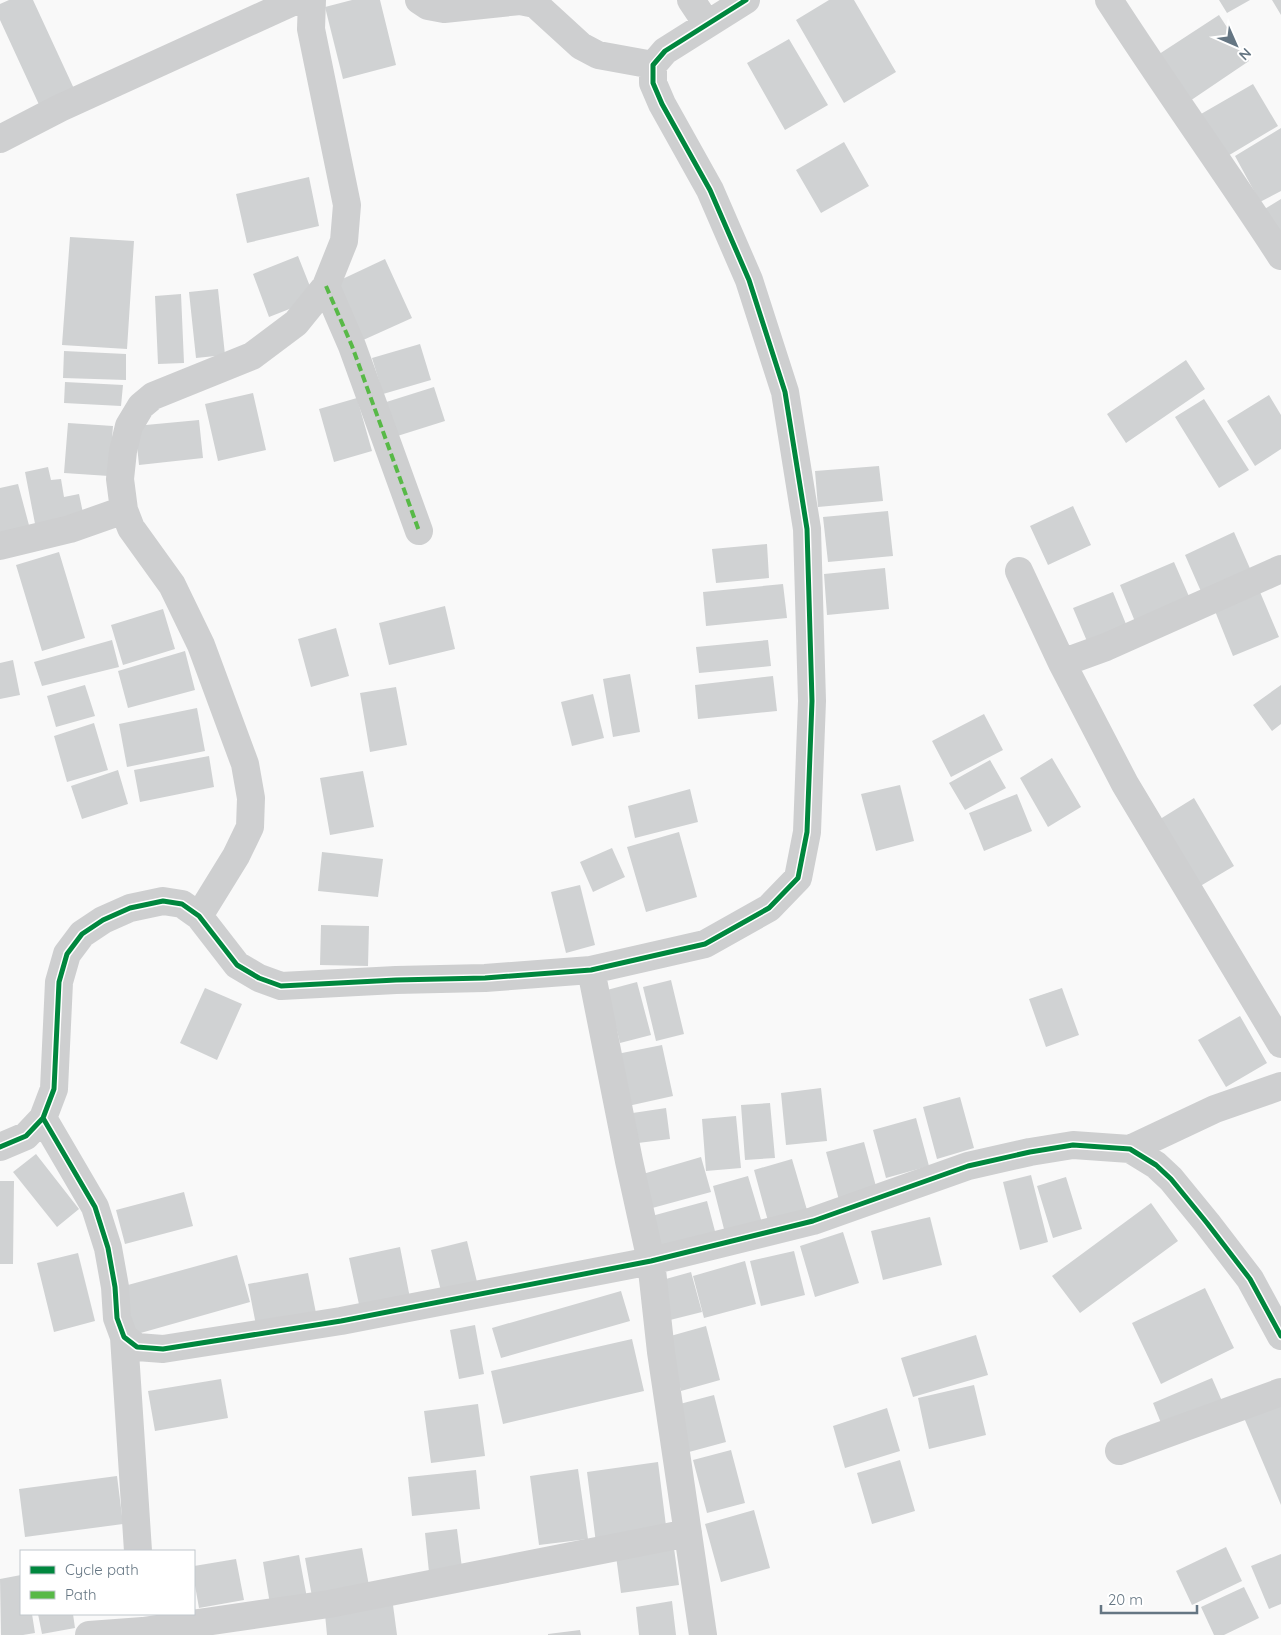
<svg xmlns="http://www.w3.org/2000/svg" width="1281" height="1635" viewBox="0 0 1281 1635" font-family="Quicksand,sans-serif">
<rect width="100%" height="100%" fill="#f9f9f9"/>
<path fill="#d0d2d3" d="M9,0H33L76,93L41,109L0,20V4Z
M352,0H380L396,65L343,79L325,7Z
M829,0H854L896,72L844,103L796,20Z
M1219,0H1250L1227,13Z
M1272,0H1281V15Z
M1219,15L1249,61L1181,107L1150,60Z
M789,39L828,105L785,130L747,63Z
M1253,84L1278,126L1226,157L1201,114Z
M1281,128V191L1260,202L1235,156Z
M844,142L869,186L821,213L796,170Z
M309,177L319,226L247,243L236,194Z
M1281,199V237L1263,210Z
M70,237L134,241L127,349L62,345Z
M298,256L315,299L269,317L253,274Z
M385,259L412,318L361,341L334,283Z
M218,289L225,355L196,358L189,292Z
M181,294L184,363L158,364L155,296Z
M420,344L431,380L383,394L372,358Z
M64,351L126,354V380L63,378Z
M1186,360L1205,389L1126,443L1107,414Z
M65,382L123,385L121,406L64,403Z
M434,387L445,421L391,438L380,404Z
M253,393L266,450L218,461L205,404Z
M1269,395L1281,415V449L1255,466L1227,421Z
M357,398L372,451L334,462L319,409Z
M1204,399L1249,470L1219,488L1175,417Z
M199,420L203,458L139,465L135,426Z
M68,423L113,426L109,476L64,473Z
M879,466L883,501L818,507L815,471Z
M48,467L51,480L61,479L64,497L79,494L83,513L37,534L25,472Z
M18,484L30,529L0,536V488Z
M1073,506L1091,545L1048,565L1030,526Z
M888,511L893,556L828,562L823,517Z
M1234,532L1252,573L1203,596L1185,555Z
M767,544L769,578L716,583L712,549Z
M59,552L85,638L42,651L16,565Z
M1174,562L1191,601L1136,624L1120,585Z
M885,568L889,609L827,615L824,574Z
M783,584L787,618L706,626L703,592Z
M1113,592L1128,629L1089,646L1073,608Z
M1260,592L1279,637L1233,656L1215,611Z
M445,606L455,649L389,665L379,623Z
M163,609L175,649L123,665L111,625Z
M336,628L349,676L311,687L298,639Z
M112,640L119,667L42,686L34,662Z
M768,640L771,666L699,673L696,647Z
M185,651L195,690L128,708L118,671Z
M13,660L20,695L0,699V663Z
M630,674L640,732L613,737L603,679Z
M773,676L777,711L698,719L695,685Z
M85,685L95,716L56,727L47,696Z
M1281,685V724L1272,731L1253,705Z
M396,687L407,745L370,752L360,693Z
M593,694L604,738L572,746L561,702Z
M197,708L205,751L127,767L119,724Z
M984,714L1003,750L951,777L932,741Z
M94,723L108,770L67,782L54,736Z
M209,756L214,787L140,802L134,770Z
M1052,758L1081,807L1048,827L1020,778Z
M990,760L1006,788L965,810L949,783Z
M118,770L128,804L82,819L71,786Z
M363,771L374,827L330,835L320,778Z
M900,785L914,841L876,851L861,794Z
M690,789L698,822L635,838L628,806Z
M1017,794L1032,831L984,851L969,813Z
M1194,798L1234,866L1197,888L1157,821Z
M679,832L697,897L646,912L627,847Z
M612,848L625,877L593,892L580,862Z
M322,852L383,859L378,897L318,891Z
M580,885L595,945L566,953L551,892Z
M321,925L369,926L368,966L320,965Z
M671,980L684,1034L656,1041L643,987Z
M637,982L651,1035L620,1043L607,990Z
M205,988L242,1004L217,1060L180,1043Z
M1062,988L1079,1035L1046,1047L1029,999Z
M1240,1016L1267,1063L1226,1087L1198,1040Z
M662,1045L673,1096L628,1106L617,1054Z
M821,1088L827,1141L786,1145L781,1093Z
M960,1097L974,1148L937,1159L923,1107Z
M770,1103L775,1158L745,1160L741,1105Z
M666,1108L670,1139L630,1144L626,1114Z
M736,1116L741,1168L706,1171L702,1119Z
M916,1118L929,1166L886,1178L873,1130Z
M864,1142L877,1190L839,1200L826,1152Z
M36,1154L79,1209L57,1227L13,1172Z
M701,1157L711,1192L645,1210L636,1176Z
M792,1159L807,1210L768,1221L754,1170Z
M1031,1175L1048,1242L1020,1250L1003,1182Z
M748,1176L762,1223L725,1233L713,1186Z
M1066,1177L1082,1229L1053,1238L1037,1186Z
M0,1181H14L13,1264H0Z
M184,1192L193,1226L125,1244L116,1210Z
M707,1201L716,1235L657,1251L648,1217Z
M1151,1203L1178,1241L1080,1313L1052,1276Z
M930,1217L942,1265L883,1280L871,1231Z
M843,1232L859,1283L815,1297L800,1246Z
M467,1241L478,1286L442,1295L431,1250Z
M400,1247L410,1298L360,1309L349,1258Z
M794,1251L805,1295L761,1306L750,1261Z
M78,1253L95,1321L54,1332L37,1263Z
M237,1255L250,1302L130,1336L117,1288Z
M745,1261L756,1304L704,1318L693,1276Z
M691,1272L702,1312L666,1321L655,1282Z
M308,1273L317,1318L257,1330L248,1284Z
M1205,1288L1234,1348L1161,1384L1132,1323Z
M621,1291L630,1321L501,1358L492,1328Z
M475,1325L484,1374L459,1379L450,1330Z
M706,1326L720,1380L681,1391L667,1337Z
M976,1335L988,1375L913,1397L901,1358Z
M632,1339L644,1391L503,1424L491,1371Z
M1212,1378L1225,1408L1165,1433L1153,1403Z
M221,1379L228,1418L155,1431L148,1391Z
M974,1385L986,1435L929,1449L918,1398Z
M714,1395L726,1442L689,1452L676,1405Z
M1281,1397V1505L1242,1413Z
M478,1404L485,1456L431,1463L424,1411Z
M887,1408L900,1451L845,1468L833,1426Z
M731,1450L745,1503L707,1513L693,1460Z
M900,1460L915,1511L872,1524L857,1473Z
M658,1462L667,1534L596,1543L587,1472Z
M578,1469L588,1539L539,1545L530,1476Z
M476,1470L480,1509L412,1516L408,1477Z
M117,1476L123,1524L25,1537L19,1489Z
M754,1510L770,1568L721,1582L705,1524Z
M457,1529L462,1568L429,1572L425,1533Z
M1226,1547L1242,1581L1192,1605L1176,1571Z
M362,1548L370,1591L313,1602L305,1558Z
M674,1548L679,1585L621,1593L616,1556Z
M1281,1554V1604L1269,1609L1251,1566Z
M299,1555L307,1598L270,1604L263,1562Z
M236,1559L244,1600L199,1608L194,1580V1566Z
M21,1575V1614H32L35,1633L23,1635H1L0,1579Z
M1244,1587L1259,1618L1224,1635H1214L1201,1607Z
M672,1601L676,1635H639L636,1607Z
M393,1605L397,1635H327L325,1614Z
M38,1614H73L75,1628L42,1634Z
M580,1630L581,1635H548V1634Z"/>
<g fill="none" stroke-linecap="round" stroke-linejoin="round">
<path stroke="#cecfd0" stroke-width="28" d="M419,0L428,6L444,9L520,1L535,4L581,46L598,55L653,65
M691,0L707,24
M1109,0C1165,87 1225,170 1281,256
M0,139L60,108L297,0
M326,286L352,346L419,531
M0,546L70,529L124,510
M1019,571L1062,663L1125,784L1281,1044
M1062,663L1106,647L1281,569
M199,916L236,856L250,827L251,798L245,764L201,645L172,585L131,528L124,510L120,479L123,451L129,426L141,406L153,396L252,356L296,323L326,286L344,241L347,205L311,29L312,0
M591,970L629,1161L651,1261L661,1352L703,1635
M43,1118L95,1207L108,1248L115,1287L117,1318L124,1337L137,1347L163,1349L341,1321L651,1261L813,1221L968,1166L1030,1152L1073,1145L1130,1149L1156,1165L1171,1179L1207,1223L1250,1279L1281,1336
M0,1147L26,1136L43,1118L54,1089L59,982L67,954L82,934L103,920L130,908L163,901L182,904L199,916L237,965L259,978L281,986L396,980L485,978L591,970L705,944L769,908L798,878L807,832L812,701L807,529L785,392L749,280L710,190L662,104L653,83V65L665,51L746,0
M1130,1149L1215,1109L1281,1086
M124,1337L138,1551
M1119,1451L1281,1392
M89,1635L143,1631L329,1604L688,1533"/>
<path stroke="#58b947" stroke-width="4" stroke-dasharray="8 4" stroke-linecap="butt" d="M326,286L352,346L419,531"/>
<g stroke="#fff" stroke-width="8">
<path id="cycleway" d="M43,1118L95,1207L108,1248L115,1287L117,1318L124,1337L137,1347L163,1349L341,1321L651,1261L813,1221L968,1166L1030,1152L1073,1145L1130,1149L1156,1165L1171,1179L1207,1223L1250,1279L1281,1336
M0,1147L26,1136L43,1118L54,1089L59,982L67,954L82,934L103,920L130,908L163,901L182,904L199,916L237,965L259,978L281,986L396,980L485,978L591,970L705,944L769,908L798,878L807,832L812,701L807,529L785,392L749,280L710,190L662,104L653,83V65L665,51L746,0"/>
</g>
<use href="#cycleway" stroke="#00873e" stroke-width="5"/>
</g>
<rect x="20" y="1550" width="175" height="65" fill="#ffffff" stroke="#c1c8cd"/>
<rect x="30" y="1566" width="25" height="8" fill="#00873e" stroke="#c1c8cd"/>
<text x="65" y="1575" font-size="15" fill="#657683">Cycle path</text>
<rect x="30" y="1591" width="25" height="8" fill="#58b947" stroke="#c1c8cd"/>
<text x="65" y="1600" font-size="15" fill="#657683">Path</text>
<g transform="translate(1236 45) rotate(135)" stroke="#ffffff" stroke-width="4" paint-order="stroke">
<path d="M0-4L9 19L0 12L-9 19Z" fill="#657683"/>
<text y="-8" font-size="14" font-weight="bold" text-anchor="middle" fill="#657683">N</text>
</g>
<path d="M1101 1605v8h96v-8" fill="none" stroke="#657683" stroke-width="2.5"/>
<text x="1108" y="1605" font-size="15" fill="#657683" stroke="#ffffff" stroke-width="4" paint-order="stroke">20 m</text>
</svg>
